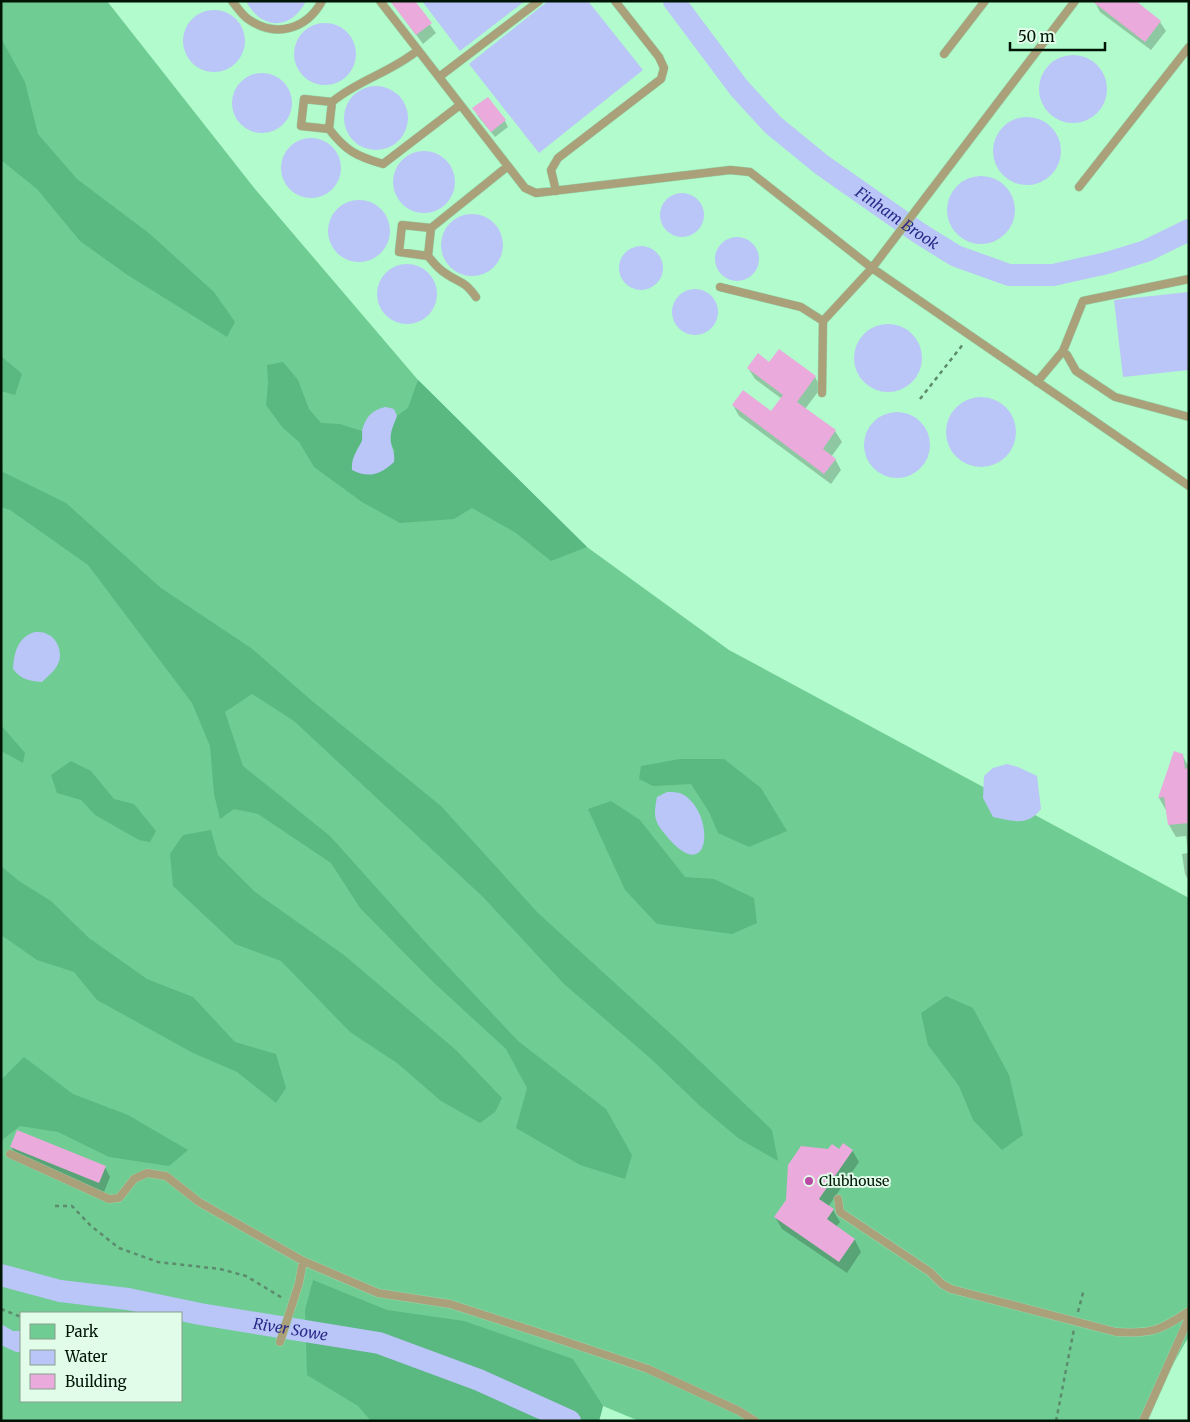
<svg xmlns="http://www.w3.org/2000/svg" width="1190" height="1422" viewBox="0 0 1190 1422" font-family="Merriweather,serif">
<rect width="100%" height="100%" fill="#b2fbcc"/>
<path fill="#6fcd94" fill-rule="evenodd" d="M1,1H107L255,189L418,380L587,547L729,650L1189,898V1336L1141,1421H639L603,1406L599,1421H1ZM21,1313H181V1401H21Z"/>
<path fill="#5ab881" d="M1,38L25,82L38,134L77,179L150,234L214,292L235,322L227,337L126,274L80,241L37,189L1,160Z
M1,356L22,374L15,395L1,391Z
M283,362L298,380L309,409L321,423L340,424L362,431V441L356,451L395,452L391,443L390,433L397,416L408,408L418,380L587,547L551,561L516,533L472,508L454,519L400,523L362,502L314,467L299,442L282,427L266,405L268,384L267,365Z
M1,471L66,503L161,588L251,648L311,700L441,806L538,913L683,1045L772,1130L778,1161L738,1138L699,1105L649,1057L564,984L483,897L294,721L252,694L225,712L243,766L330,836L426,943L518,1041L606,1109L632,1155L625,1179L580,1165L516,1128L527,1088L506,1049L432,981L360,908L331,863L258,814L234,809L220,819L214,794L210,746L192,703L88,565L10,510L1,507Z
M1,725L25,753L23,763L1,751Z
M680,759H724L761,788L787,831L749,847L718,833L709,812L691,784L653,786L639,779L641,766Z
M71,761L91,771L114,799L134,804L156,831L150,842L139,840L95,815L81,800L57,793L51,775Z
M611,801L640,820L685,877L714,879L754,898L757,923L732,934L657,924L625,890L588,809Z
M211,830L218,855L255,892L344,955L456,1050L502,1098L495,1112L480,1123L441,1101L397,1063L350,1032L281,961L235,944L173,886L170,854L183,835Z
M1,866L19,881L51,901L89,938L147,979L193,997L235,1042L276,1054L286,1088L276,1103L237,1072L193,1053L97,1000L74,972L37,960L1,935Z
M946,996L973,1008L1009,1075L1023,1135L1002,1150L973,1120L959,1086L928,1045L921,1013Z
M24,1057L73,1094L128,1115L188,1150L169,1166L109,1157L58,1132L20,1126L1,1141V1107H3L1,1099V1080Z
M313,1280L387,1310L464,1321L573,1359L603,1406L599,1421H371L358,1406L307,1375L305,1310Z"/>
<path fill="#bac5f8" d="M246,1H306C291,31 261,30 246,1Z
M422,1H525L460,51Z
M548,1H588L643,70L539,153L469,64Z
M183 41a31 31 0 1 1 62 0a31 31 0 1 1-62 0Z
M294 54a31 31 0 1 1 62 0a31 31 0 1 1-62 0Z
M1039 89a34 34 0 1 1 68 0a34 34 0 1 1-68 0Z
M232 103a30 30 0 1 1 60 0a30 30 0 1 1-60 0Z
M344 118a32 32 0 1 1 64 0a32 32 0 1 1-64 0Z
M993 151a34 34 0 1 1 68 0a34 34 0 1 1-68 0Z
M281 168a30 30 0 1 1 60 0a30 30 0 1 1-60 0Z
M393 182a31 31 0 1 1 62 0a31 31 0 1 1-62 0Z
M947 210a34 34 0 1 1 68 0a34 34 0 1 1-68 0Z
M660 215a22 22 0 1 1 44 0a22 22 0 1 1-44 0Z
M328 231a31 31 0 1 1 62 0a31 31 0 1 1-62 0Z
M441 245a31 31 0 1 1 62 0a31 31 0 1 1-62 0Z
M715 259a22 22 0 1 1 44 0a22 22 0 1 1-44 0Z
M619 268a22 22 0 1 1 44 0a22 22 0 1 1-44 0Z
M377 294a30 30 0 1 1 60 0a30 30 0 1 1-60 0Z
M672 312a23 23 0 1 1 46 0a23 23 0 1 1-46 0Z
M1189,292V370L1123,377L1114,300Z
M854 358a34 34 0 1 1 68 0a34 34 0 1 1-68 0Z
M946 432a35 35 0 1 1 70 0a35 35 0 1 1-70 0Z
M386,407L394,409L397,416C394,424 389,434 391,443C393,452 395,452 394,462C381,474 369,479 352,470C351,459 356,452 361,443C363,439 362,435 362,431C365,417 373,409 386,407Z
M864 445a33 33 0 1 1 66 0a33 33 0 1 1-66 0Z
M35,632C39,632 44,632 47,634C58,638 63,654 58,664C54,672 48,676 42,682C29,681 22,680 13,669C14,652 18,637 35,632Z
M1007,764L1018,767L1037,776L1041,809C1027,827 1013,821 993,817L983,798L984,776L993,768Z
M667,792C671,792 678,792 682,794C715,811 712,887 669,839C654,822 653,818 657,797Z
M1,1324L13,1331H21V1352H16L1,1345Z"/>
<path fill="#0003" d="M413,1L436,33L423,44L392,3Z
M1134,1L1160,22L1166,31L1151,50L1100,12L1095,2Z
M477,115L505,121L508,127L495,137Z
M770,363L815,377L821,388L805,409L835,431L842,442L831,457L835,459L841,470L831,484L739,416L733,405L772,412L782,399L755,379L748,368Z
M1174,753L1182,755L1189,767V881L1185,874L1182,854L1188,853L1186,836L1176,837L1169,825L1166,810L1159,798Z
M11,1147L105,1167L110,1177L104,1192L17,1156Z
M852,1150L859,1162L828,1207L833,1210L840,1222L836,1227L855,1240L861,1252L847,1273L782,1229L775,1217L839,1151Z"/>
<g fill="none" stroke-linecap="round" stroke-linejoin="round">
<g stroke="#bac5f8" stroke-width="22">
<path id="s1" d="M674,1L739,88L773,125L822,165L919,233L956,256L1009,275H1053L1107,263L1146,251L1189,230"/>
<path id="s2" d="M1,1275L60,1291L128,1299L200,1314L379,1343L479,1380L570,1421"/>
</g>
</g>
<path fill="#eaaadb" d="M390,1H415L432,23L416,35Z
M1092,1H1136L1161,21L1145,42Z
M488,97L506,120L491,132L472,108Z
M779,349L816,376L797,402L836,430L823,449L836,459L824,474L732,405L743,390L771,411L783,395L747,368L758,353L769,362Z
M1174,751L1183,754L1185,769L1189,768V823L1168,825L1164,797L1158,798Z
M17,1130L106,1166L99,1183L10,1147Z
M843,1143L853,1150L819,1199L834,1209L827,1219L855,1239L839,1262L774,1217L786,1200L788,1165L801,1146L828,1149L832,1144L839,1149Z"/>
<g fill="none" stroke-linecap="round" stroke-linejoin="round">
<g stroke="#96d6ac" stroke-width="9">
<path id="service" d="M232,1C237,7 242,15 248,19C275,38 306,30 322,1
M380,1L525,188L536,193L730,170L750,172L872,268L1189,486
M944,54L985,1
M439,77L539,1
M332,102C358,80 392,72 418,50
M329,129L301,126L304,99L332,102L329,129C346,151 356,156 383,164L460,105
M1079,187L1189,47
M556,191L551,170L558,158L661,79L664,68L659,57L615,1
M402,225L431,228L428,256L399,252Z
M431,228L508,166
M428,256C433,262 438,269 445,273C460,284 463,279 476,297
M720,287L801,307L823,321
M1063,351L1067,355L1076,371L1115,397L1189,417
M1037,382L1063,351L1083,301L1189,279
M822,393L823,321L872,268L1075,1
M10,1154L109,1199L119,1198L134,1179L147,1173L166,1176L199,1202L303,1261L378,1293L450,1304L549,1336L648,1369L739,1411L755,1421
M838,1199L840,1212L930,1272L942,1284L951,1289L1116,1332C1151,1334 1160,1331 1189,1311
M280,1342L299,1283L303,1261
M1143,1421L1189,1318"/>
</g>
<path stroke="#5c8c6c" stroke-width="2.5" stroke-dasharray="4 4" stroke-linecap="butt" d="M920,399L964,343
M55,1206H72L91,1226L119,1248L158,1262L220,1269L246,1276L284,1299
M1,1309L21,1317
M1078,1312L1084,1289
M1056,1421L1074,1329"/>
<use href="#service" stroke="#aaa079" stroke-width="8"/>
</g>
<circle fill="#ba49a5" stroke="#e1fde9" stroke-width="2" cx="809" cy="1181" r="5"/>
<g text-anchor="middle" dominant-baseline="central" stroke-width="4" stroke-linejoin="round" paint-order="stroke">
<g font-size="14" fill="#001506" stroke="#e1fde9" text-anchor="start">
<text x="819" y="1181">Clubhouse</text>
</g>
<g font-size="15" font-style="italic" fill="#292887" stroke="#e1fde9">
<text stroke="none"><textPath href="#s1" startOffset="314">Finham Brook</textPath></text>
<text stroke="none"><textPath href="#s2" startOffset="295">River Sowe</textPath></text>
</g>
</g>
<rect width="1190" height="1422" fill="none" stroke="#001506" stroke-width="5"/>
<rect x="20" y="1312" width="162" height="90" fill="#e1fde9" stroke="#87a08e"/>
<rect x="30" y="1324" width="25" height="15" fill="#6fcd94" stroke="#87a08e"/>
<text x="65" y="1337" font-size="15" fill="#001506">Park</text>
<rect x="30" y="1350" width="25" height="15" fill="#bac5f8" stroke="#87a08e"/>
<text x="65" y="1362" font-size="15" fill="#001506">Water</text>
<rect x="30" y="1374" width="25" height="15" fill="#eaaadb" stroke="#87a08e"/>
<text x="65" y="1387" font-size="15" fill="#001506">Building</text>
<path d="M1010 42v8h95v-8" fill="none" stroke="#001506" stroke-width="2.5"/>
<text x="1018" y="42" font-size="15" fill="#001506" stroke="#e1fde9" stroke-width="4" paint-order="stroke">50 m</text>
</svg>
